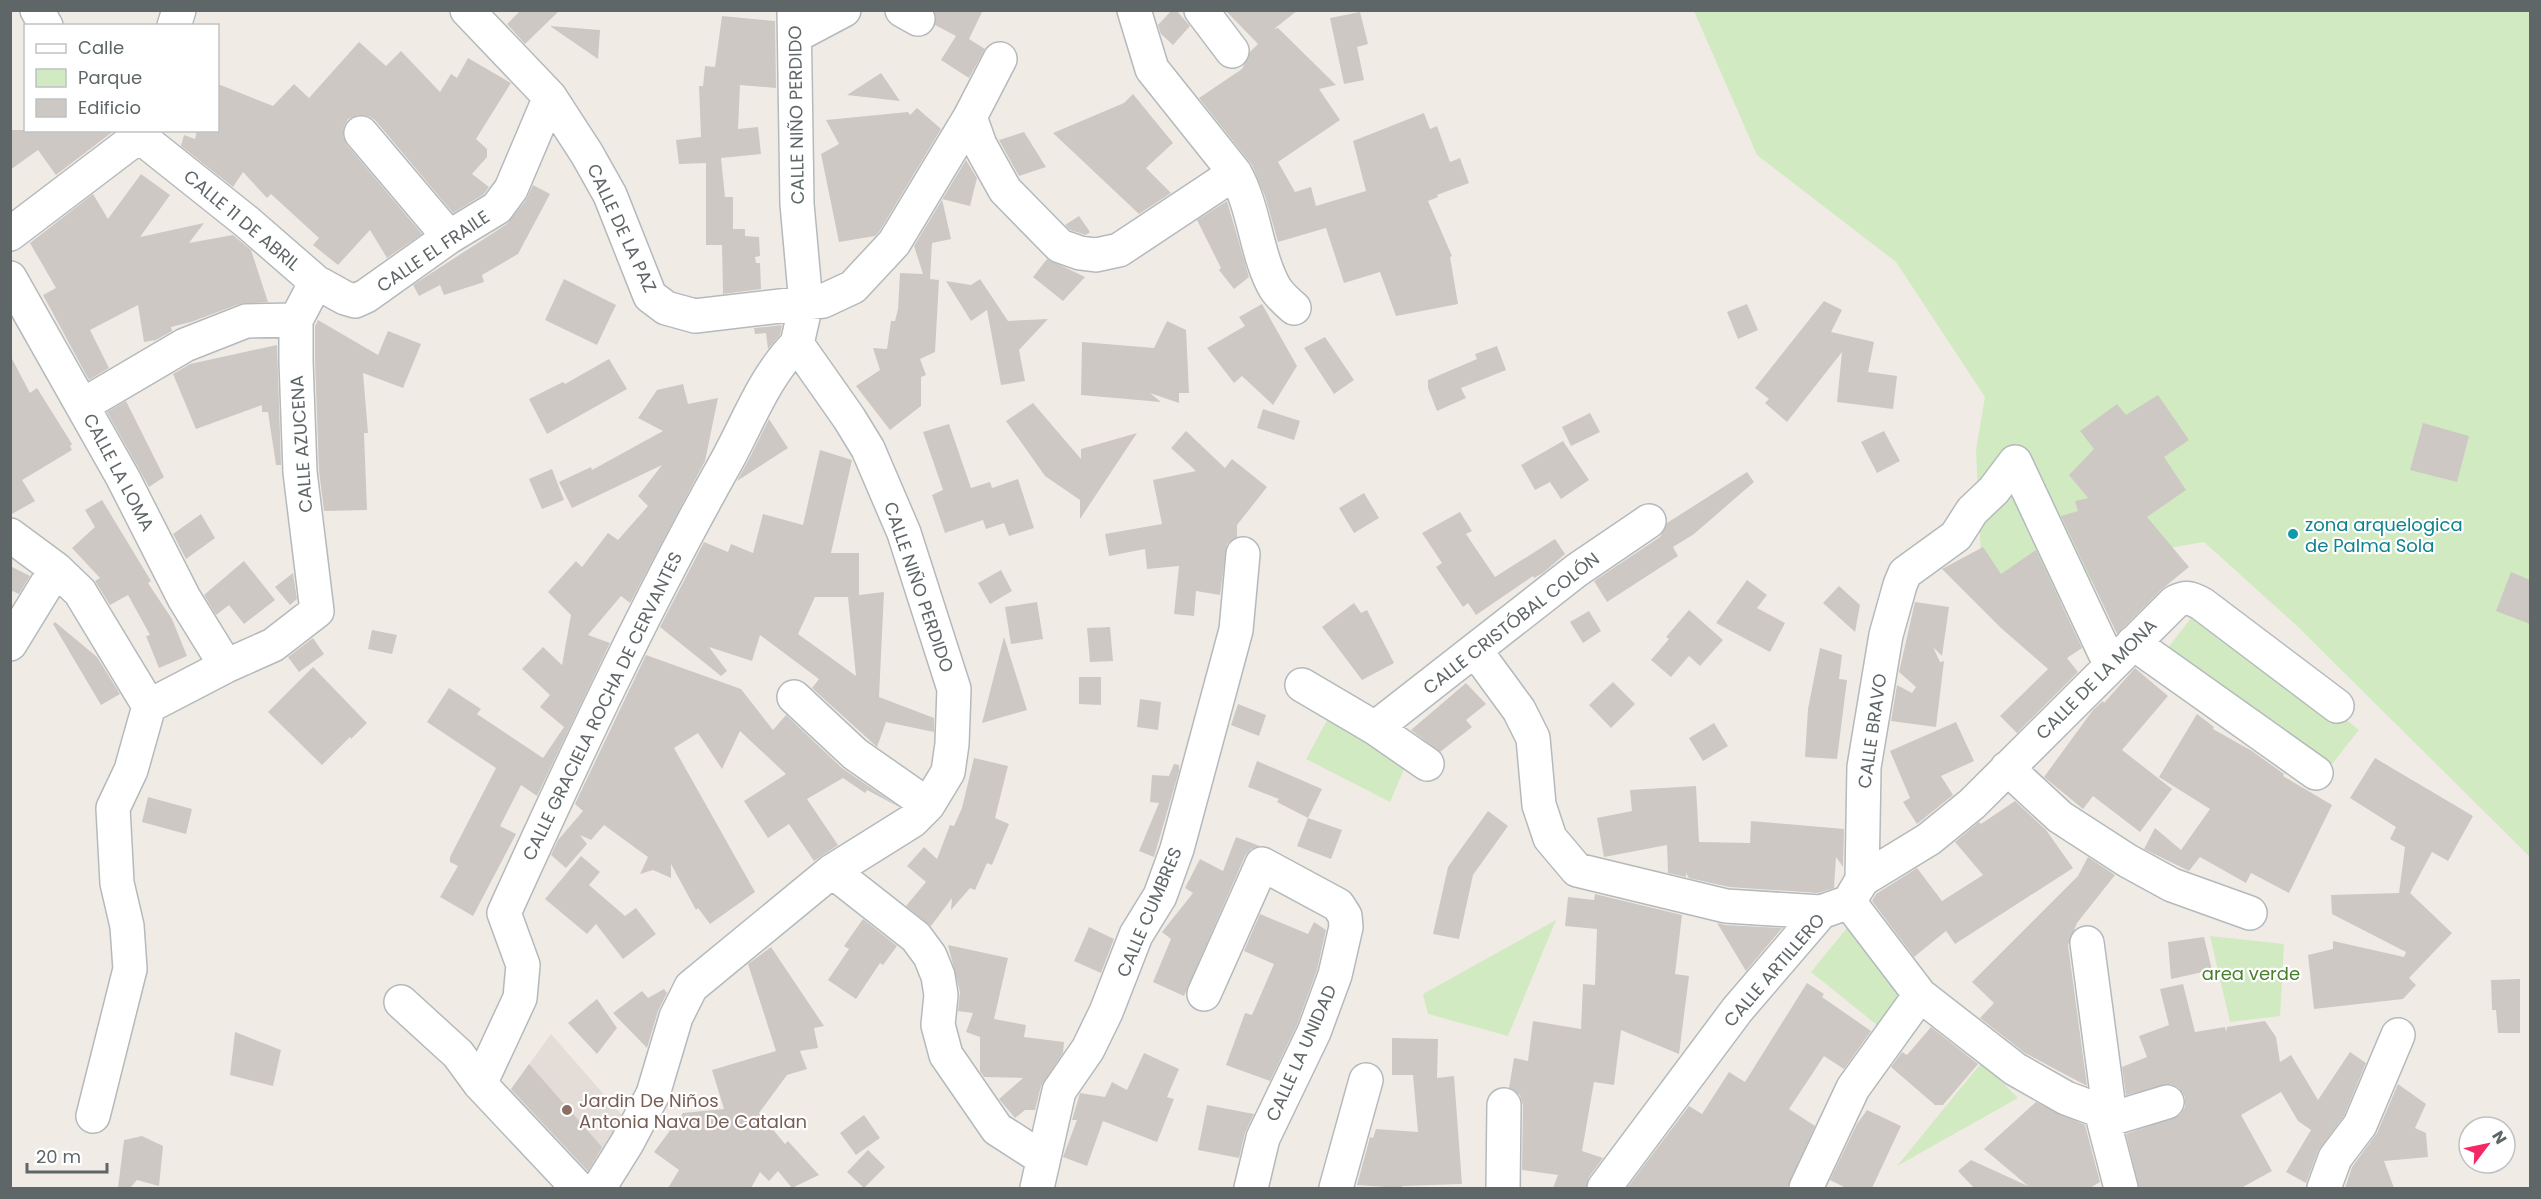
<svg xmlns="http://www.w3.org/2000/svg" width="2541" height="1199" viewBox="0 0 2541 1199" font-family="Poppins,sans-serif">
<rect width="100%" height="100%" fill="#f1ebe6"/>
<path fill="#e3dcd7" d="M551,1034L628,1122L582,1182L505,1098Z"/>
<path fill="#d1eac1" d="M1694,11H2530V857L2295,624L2204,542L2128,555L2036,618L1981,558L1976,450L1985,397L1896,262L1757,155Z
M2202,604L2359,730L2325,773L2167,649Z
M1330,715L1408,760L1390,802L1306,759Z
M1556,920L1508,1036L1428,1014L1423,994Z
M1851,923L1915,993L1888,1034L1811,972Z
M2210,936L2284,944L2280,1016L2230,1022Z
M1982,1062L2018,1098L1897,1166Z"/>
<path fill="#cec8c5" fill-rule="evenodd" d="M521,10H560L525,44L507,24Z
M934,10H983L969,39L985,49L969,78L941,60L956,36L935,25Z
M1172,10H1176L1190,26L1173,45L1161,34L1158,25Z
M1225,10H1298L1274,29L1278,28L1336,85L1319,89L1340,120L1278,162L1295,192L1311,187L1316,206L1366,191L1353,141L1424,113L1430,129L1437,126L1450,162L1460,158L1469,183L1437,195L1438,197L1428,201L1452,256L1450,257L1458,304L1396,316L1380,272L1344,283L1326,228L1278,242L1265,196L1252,165L1199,98L1242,69L1250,52L1258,44Z
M1360,12L1368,44L1357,47L1364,80L1344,84L1330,18Z
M722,16L775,21L776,88L740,85L738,129L758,127L761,154L721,158L725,197H733V229H745V236L759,237L760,256L755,257L756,263H760L761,289L723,294L722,245H706V163L679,164L676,140L701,137L699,86H703L705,66L715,67Z
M550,26L600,30L598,59Z
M359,42L386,66L401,51L440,92L451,74L457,78L468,58L511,83L476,139L487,149V157L472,174L489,187L484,194L453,213L375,120L368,116L358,115L348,119L344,126L343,136L347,145L422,234L387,258L370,230L338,265L313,245L319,238L271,194L267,198L243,172L233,187L181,146L184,135L195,139L197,130H218V84L273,106L294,84L309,98Z
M881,73L900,101L847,95Z
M1133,94L1173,143L1146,168L1171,193L1139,214L1053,133L1124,103Z
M917,108L941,129L879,232L875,236L839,242L821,154L839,144L826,120L908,112L910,115Z
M10,130H115L56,175L38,150L10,170Z
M1024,132L1046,167L1019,176L999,140Z
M966,160L977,178L970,206L942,199L951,239L932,243L930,279L939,280L935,352L920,359L926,375L921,377V406L890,430L856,386L880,370L873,348L887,349L891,321H895L898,309L900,273L923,274L914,246Z
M141,174L170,195L140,237L204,223L189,243L233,235L251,250L268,302L239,304L191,322L171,327L172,331L156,340L144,342L138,305L90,330L109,368L89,380L43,295L56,288L30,243L93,194L108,219Z
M533,185L550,194L518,254L482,275L484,282L444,295L440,285L419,296L413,285L507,224L526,200Z
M1227,201L1249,277L1234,289L1219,270L1221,268L1197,220Z
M1079,216L1090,232L1086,235L1070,230L1065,225Z
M1047,259L1085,277L1063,301L1033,277Z
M564,279L616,305L597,345L545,320Z
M980,279L1008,321L1048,319L1019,350L1025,381L1001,385L987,310L971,321L946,281L971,285Z
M1824,301L1842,310L1831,332L1874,342L1868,372L1897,376L1893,409L1837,402L1842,352L1787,422L1765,403L1769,399L1755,388Z
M1262,304L1297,366L1273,405L1242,376L1234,383L1207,348L1245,326L1239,317Z
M1747,304L1758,330L1738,339L1727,312Z
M318,320L378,355L388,331L421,344L403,388L363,373L368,433H364L367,510L324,511L319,471L315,361V326Z
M1167,321L1186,330L1189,393H1179V403L1150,393L1161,402L1081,395L1082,342L1154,348Z
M782,325L780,335L768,349L766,333L755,334L754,328Z
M1325,337L1354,380L1334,394L1304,348Z
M277,345L281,465H276L268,412H262V405L196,429L173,374L190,364Z
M1497,346L1506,370L1461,388L1466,398L1437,411L1428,388V380L1477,359L1475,354Z
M10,355L30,393L37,388L72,444L70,446L72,450L22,480L35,501L10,515Z
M609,359L627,389L547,434L529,399L563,382L565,384Z
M683,384L688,404L718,398L705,461L630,603L621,596L588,635L610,643L537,796L521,785L500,826L516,834L473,916L440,897L458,866L450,862V857L496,768L427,722L449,688L481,709L477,714L543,758L564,727L540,707L550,695L522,669L543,647L562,665L571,615L548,592L576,561L582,567L608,533L618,540L648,506L638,496L662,465L572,508L559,482L591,467L592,470L663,431L638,418L657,390Z
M2158,395L2189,440L2164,457L2186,490L2147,517L2189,567L2162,589L2117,634L2061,516L2078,511L2075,501L2088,498L2069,475L2094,449L2080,431L2117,404L2126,415Z
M126,401L164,477L149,487L107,412Z
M1033,403L1081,459V449L1137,433L1080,519V500L1045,476L1006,421Z
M1263,409L1300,421L1294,440L1257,428Z
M1590,413L1600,432L1571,446L1562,427Z
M769,419L788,448L737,481L750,457Z
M2423,423L2469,436L2457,482L2410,470Z
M949,424L971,488L990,482L992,488L1018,479L1034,528L1009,536L1004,523L986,529L983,520L945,533L932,495L943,490L923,432Z
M1186,431L1225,468L1232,459L1267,487L1237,525V537L1227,544L1220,595L1196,591L1194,616L1174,614L1179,566L1147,569L1145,549L1109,556L1105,534L1162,524L1153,480L1196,471L1171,448Z
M1884,431L1900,461L1877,473L1861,442Z
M1563,441L1589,480L1561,499L1550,482L1535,490L1521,465Z
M820,450L852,460L831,553H859V595L884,592L879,697L934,718V732L886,722L877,747L812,688L819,679L760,635L752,661L709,647L727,671L721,676L660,627L704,542L728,552L731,544L753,553L763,514L803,525ZM815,597H848L856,676L798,634Z
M552,469L564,500L542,509L529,479Z
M1747,472L1754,482L1694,534L1673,547L1678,556L1607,602L1594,581L1660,537L1667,523Z
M1364,493L1379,518L1354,533L1339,508Z
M102,500L151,581L148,583L172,619L187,656L159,668L146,636L150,635L128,595L110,605L95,581L100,578L72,548L95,527L85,510Z
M1460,512L1472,531L1466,534L1495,577L1555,539L1565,554L1543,573L1534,578L1533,576L1476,615L1468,603L1463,607L1436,567L1442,563L1422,533Z
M201,514L215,538L186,559L173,534Z
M1983,547L2001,574L2036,550L2082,648L2067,658L2078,672L2017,733L2000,716L2048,669L2001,628L1942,569Z
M244,561L275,600L244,624L229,605L216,615L204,595Z
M10,566L30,576L19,594L10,590Z
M1001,570L1012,591L990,604L978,583Z
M2511,572L2530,580V624L2496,611Z
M293,573L297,599L290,605L275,587Z
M1747,580L1767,595L1757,608L1785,623L1770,652L1716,623Z
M1839,586L1860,605L1855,632L1823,603Z
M1037,602L1043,639L1011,644L1005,607Z
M1915,602L1949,607L1942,656L1933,647L1940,662L1944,661L1936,727L1891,721L1897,685L1912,693L1916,687L1899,672Z
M1354,603L1361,613L1367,610L1394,663L1362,680L1322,627Z
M1689,610L1723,640L1700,666L1689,656L1671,677L1651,660L1669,639L1666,637Z
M1589,611L1601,631L1583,643L1570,622Z
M55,622L97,657L120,694L101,705L53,624Z
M1110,627L1113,661L1090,662L1087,628Z
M372,630L397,635L392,654L368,649Z
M1004,637L1027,710L982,723Z
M313,638L324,654L299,672L288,657Z
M1820,648L1842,655L1839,679L1847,680L1837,759L1805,757L1808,709Z
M646,655L741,689L773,730L786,715L842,768L899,807L867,790L865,793L843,778L807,799L838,845L814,861L789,824L768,838L744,801L786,774L740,731L722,769L698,733L674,748L755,892L710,924L698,908L696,910L671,864V878L653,870L640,874L648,857L604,825L591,840L580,835L587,844L566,868L551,855L558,840L583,811L575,804Z
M313,667L367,723L351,739L350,737L322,765L268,712Z
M2135,668L2168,696L2122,750L2172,789L2140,832L2093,796L2083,809L2044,777L2093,710L2103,701L2104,703Z
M1079,677H1101V705L1079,704Z
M1613,682L1635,704L1611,728L1589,705Z
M1466,683L1486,704L1466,720L1472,727L1440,752L1411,730Z
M1140,699L1161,702L1158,730L1137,727Z
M1238,704L1266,715L1259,736L1231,725Z
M2197,714L2214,727L2213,729L2252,751L2284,774L2283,776L2332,805L2289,893L2251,873L2246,883L2200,857L2189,871L2144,849L2155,828L2181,850L2210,809L2159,777Z
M1956,722L1974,761L1941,776L1953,795L1917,824L1903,802L1910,798L1890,751Z
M1714,723L1728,746L1703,761L1689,738Z
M974,758L1008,766L995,818L1009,824L992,865L987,863L975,890L970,888L951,910L952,898L931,926L906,906L926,882L907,866L924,847L937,859L950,825L954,826L962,808Z
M2375,758L2473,816L2448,861L2432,852L2410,893L2452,933L2409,978L2416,985L2403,999L2314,1009L2308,955L2333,949V941L2404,957L2406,952L2332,914L2331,895L2399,893L2405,847L2390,839L2396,827L2350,798Z
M1257,761L1322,789L1308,818L1277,802L1279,799L1248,787Z
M1174,764L1179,765V771L1154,857L1139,851L1159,803L1150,802L1152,775L1169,776Z
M1696,786L1699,842L1750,843L1751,821L1844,829L1843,867L1836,857L1834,888L1818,893L1729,887L1689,878L1686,873V877L1668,873L1667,845L1604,857L1597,818L1632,811L1630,790Z
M148,797L192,809L186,834L142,822Z
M2015,801L2046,830L2073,868L1955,944L1946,931L1914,957L1872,901L1876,894L1917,868L1942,901L1983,875L1955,842L1979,822L1981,824Z
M1488,811L1508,826L1473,875L1459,939L1433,934L1448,867Z
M1308,818L1342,830L1331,859L1297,846Z
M1236,837L1260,846L1251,849L1245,856L1184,996L1153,982L1171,939L1162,932L1193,893L1185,888L1200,859L1223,871Z
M581,856L600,872L589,885L625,916L636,908L656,934L623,959L596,924L587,934L545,899Z
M2088,857L2115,875L2077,923L2068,945L2087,1086L2025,1053L1980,1018L1994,1003L1972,982L2078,876Z
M1595,894L1682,915L1675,974L1689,976L1679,1054L1621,1030L1614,1085L1594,1082L1582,1151L1603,1158L1589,1177L1586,1188H1553L1558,1175L1522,1170L1523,1105L1520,1095L1509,1088L1514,1058L1528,1061L1533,1021L1581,1029L1583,984L1595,985L1597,929L1565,926L1568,897L1594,900Z
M1260,914L1308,934L1314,922L1326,930L1317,970L1297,1025L1270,1081L1226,1065L1245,1013L1252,1015L1274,964L1244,951Z
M863,919L897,946L883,965L880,963L856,999L828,980L849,949L844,946Z
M1717,923L1725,925L1782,928L1746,971Z
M1089,927L1114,939L1101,973L1074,961Z
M2204,937L2212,970L2171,979L2168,942Z
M948,945L1008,958L994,1019L1026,1025L1024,1037L1064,1042L1063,1053L1041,1086L1035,1110H1025L1015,1118L999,1099L1023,1078L984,1077L980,1071V1037L966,1032L973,1013L958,1011L960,992Z
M771,947L824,1026L814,1028L818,1048L800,1051L807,1069L787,1075L759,1113L785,1144L788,1141L819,1175L792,1188L778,1171L769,1181L760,1172L751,1188H668L679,1170L654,1152L683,1113L724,1109L712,1070L776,1051L748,964Z
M2520,979V1033H2498L2496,1010H2492L2491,980Z
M1807,983L1824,994L1822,997L1871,1031L1844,1069L1824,1056L1789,1109L1815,1126L1787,1188H1627L1689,1106L1702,1114L1729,1072L1745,1082Z
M2183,984L2195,1032L2225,1027L2226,1032L2227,1027L2265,1021L2276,1037L2280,1062L2291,1055L2318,1100L2350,1052L2366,1063L2344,1116L2318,1151L2306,1183L2286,1172L2311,1130L2298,1121L2281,1092L2241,1115L2272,1171L2241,1188H2139L2126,1134L2180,1115L2185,1107V1097L2179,1088L2171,1084L2126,1095L2122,1067L2147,1057L2139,1036L2169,1025L2160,989Z
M664,989L667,993L658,1011L647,1048L613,1013L642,991L648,998Z
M597,999L617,1028L597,1054L568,1023Z
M1931,1027L1978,1064L1943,1105H1935L1891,1067L1902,1052L1907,1055Z
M235,1032L281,1050L273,1086L230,1075Z
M1392,1038L1438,1039L1437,1078L1454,1076L1462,1184L1402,1186V1188L1357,1185L1370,1137L1373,1138L1376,1129L1418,1132L1413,1075H1392Z
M1144,1053L1179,1069L1167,1097L1174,1099L1157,1142L1103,1121L1087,1166L1063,1157L1077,1120H1072L1080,1093L1105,1097L1112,1082L1127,1090Z
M529,1064L602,1147L588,1171L511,1089Z
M2398,1084L2426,1104L2415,1128L2426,1133L2428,1157L2384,1161L2394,1188H2345L2352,1167L2377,1133Z
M2036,1102L2085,1125L2100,1182L2090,1188H1974L1958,1171L1971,1160L2028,1186L1984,1149Z
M1207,1105L1254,1114L1245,1133L1239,1158L1198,1150Z
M1867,1110L1901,1126L1872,1188H1846L1830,1180L1857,1124Z
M864,1115L880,1138L856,1155L840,1133Z
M142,1136L163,1146L159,1186L137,1180L130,1188H118L124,1140Z
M868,1150L885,1167L864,1188L847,1172Z"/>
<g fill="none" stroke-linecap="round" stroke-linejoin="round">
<g stroke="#b4babc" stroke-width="36">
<path id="minor" d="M37,10L46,26
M467,10L550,97L587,154L610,195L650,296L666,308L695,316L823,301L853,287L894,243L970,117
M902,10L918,19
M1134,10L1152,69L1235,173C1255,209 1256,255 1275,288C1280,296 1287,302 1294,308
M1201,10L1232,51
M174,26L179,10
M795,36L844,10
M1000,59L970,117L980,145L1005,190L1060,246L1080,253L1096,255L1119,250L1235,173
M361,133L449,237
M10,234L139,136L247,222L316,282L345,298L355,301L366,296L449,237L497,208L511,189L550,97
M10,278L123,478L184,598L226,666
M83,405L185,345L246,321L296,320
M10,535L56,569L80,592L149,706
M2133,643L2316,773
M10,644L56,569
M1475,650L1519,710L1533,738L1539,805L1550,838L1577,870L1726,906L1821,912
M1302,685L1375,728L1427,764
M794,697L855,754L928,805
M1375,728L1577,570L1649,521
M2007,768L2060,817L2128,861L2172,885L2250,913
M832,871L916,937L930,956L938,976L941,995L938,1025L946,1055L997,1129L1042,1158
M1862,880L1864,767L1886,635L1900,585L1905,573L1956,536L1972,511L1994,490L2015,462L2111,666
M1849,902L1920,995L2015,1069L2066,1098L2101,1111
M2087,943L2108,1101L2101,1111
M1204,994L1262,864L1338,905L1345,916L1346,927L1335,975L1314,1032L1263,1138L1251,1188
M401,1002L458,1054L480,1084L578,1188
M480,1084L520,998L523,965L504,913C573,761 643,610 725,464C748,423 763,378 797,344
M2101,1111L2121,1188
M93,1116L130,969L127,926L117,883L113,808L131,770L149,706L226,666L273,645L317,611L300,472L296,361V320L316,282
M2104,1121L2167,1102
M599,1188L627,1143L653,1094L676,1017L691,987L832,871L912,821L928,805L948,772L952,744L954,689L904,533L868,449L849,418L797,344L806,304L797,204L794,10
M1037,1188L1059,1091L1088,1049L1106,1012L1136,935L1160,896L1177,849L1236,630L1243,554
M1336,1188L1366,1080
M1503,1188L1504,1105
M1604,1188L1737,1010L1821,912L1849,902L1862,880L1929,839L1972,804L2175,602C2186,596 2191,598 2202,604L2337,706
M1806,1188L1853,1088L1920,995
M2324,1188L2335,1158L2360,1125L2398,1035"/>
</g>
<use href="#minor" stroke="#fff" stroke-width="33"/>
</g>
<circle fill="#0f9aa8" stroke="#fff" stroke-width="2" cx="2293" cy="534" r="6"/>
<circle fill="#8d6e63" stroke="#fff" stroke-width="2" cx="567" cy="1110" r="6"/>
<g text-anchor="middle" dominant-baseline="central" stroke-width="4.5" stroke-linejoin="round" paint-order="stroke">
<g font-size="18" fill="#5e6668" stroke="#fff">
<text transform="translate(796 115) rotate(-91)">CALLE NIÑO PERDIDO</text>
<text transform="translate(242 220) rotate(40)">CALLE 11 DE ABRIL</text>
<text transform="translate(622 228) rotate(65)">CALLE DE LA PAZ</text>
<text transform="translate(433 251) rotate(-34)">CALLE EL FRAILE</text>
<text transform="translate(301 444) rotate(-94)">CALLE AZUCENA</text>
<text transform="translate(119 472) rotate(62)">CALLE LA LOMA</text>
<text transform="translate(919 587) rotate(71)">CALLE NIÑO PERDIDO</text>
<text transform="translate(1511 623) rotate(-38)">CALLE CRISTÓBAL COLÓN</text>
<text transform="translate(2096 679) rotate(-45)">CALLE DE LA MONA</text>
<text transform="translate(602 706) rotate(-64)">CALLE GRACIELA ROCHA DE CERVANTES</text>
<text transform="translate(1872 731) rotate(-82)">CALLE BRAVO</text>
<text transform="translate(1149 912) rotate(-67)">CALLE CUMBRES</text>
<text transform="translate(1774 970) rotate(-49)">CALLE ARTILLERO</text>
<text transform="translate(1301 1053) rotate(-66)">CALLE LA UNIDAD</text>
</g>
<g font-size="18" fill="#0d838f" stroke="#fff" text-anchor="start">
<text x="2305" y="524">zona arquelogica<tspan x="2305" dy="21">de Palma Sola</tspan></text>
</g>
<g font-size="18" fill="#48802d" stroke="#fff">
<text x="2251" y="973">area verde</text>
</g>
<g font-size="18" fill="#785e54" stroke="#fff" text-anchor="start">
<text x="579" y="1100">Jardin De Niños<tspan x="579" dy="21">Antonia Nava De Catalan</tspan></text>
</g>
</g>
<rect width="2541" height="1199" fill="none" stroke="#5e6668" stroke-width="24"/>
<rect x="24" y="24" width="195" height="108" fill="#ffffff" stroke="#bfc2c3" stroke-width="1.5"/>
<rect x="36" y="44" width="30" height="9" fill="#ffffff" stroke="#bfc2c3" stroke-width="1.5"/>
<text x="78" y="54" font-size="18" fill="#5e6668">Calle</text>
<rect x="36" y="69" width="30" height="18" fill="#d1eac1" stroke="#bfc2c3" stroke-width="1.5"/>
<text x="78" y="84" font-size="18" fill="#5e6668">Parque</text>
<rect x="36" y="99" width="30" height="18" fill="#cec8c5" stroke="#bfc2c3" stroke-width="1.5"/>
<text x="78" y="114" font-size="18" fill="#5e6668">Edificio</text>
<g transform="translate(2487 1145) rotate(58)"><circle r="28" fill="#ffffff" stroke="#bfc2c3" stroke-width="1.5"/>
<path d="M0-4.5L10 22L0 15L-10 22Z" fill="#f62765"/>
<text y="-9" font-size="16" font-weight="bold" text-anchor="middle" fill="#5e6668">N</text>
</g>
<path d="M27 1163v9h80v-9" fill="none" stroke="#5e6668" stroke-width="3"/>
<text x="36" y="1163" font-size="18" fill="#5e6668" stroke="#ffffff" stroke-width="4.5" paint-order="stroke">20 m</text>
</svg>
